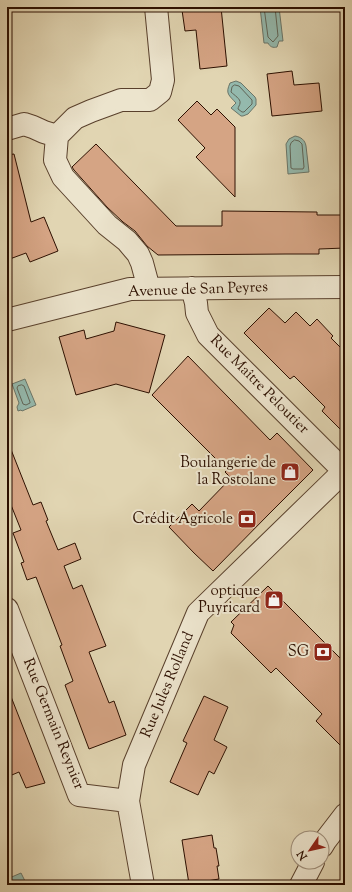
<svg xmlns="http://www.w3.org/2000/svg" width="352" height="892" viewBox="0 0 352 892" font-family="'Sorts Mill Goudy',serif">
<rect width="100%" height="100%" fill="#e1d5b2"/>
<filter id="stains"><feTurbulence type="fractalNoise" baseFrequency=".005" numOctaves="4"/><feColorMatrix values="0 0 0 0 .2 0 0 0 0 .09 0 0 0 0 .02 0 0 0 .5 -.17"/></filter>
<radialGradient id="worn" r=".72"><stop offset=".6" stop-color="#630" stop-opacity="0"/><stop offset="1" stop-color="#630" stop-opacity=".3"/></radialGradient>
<path fill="#94b9ad" stroke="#6a7568" d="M260,7H279L283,41H279L277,47C273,48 270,47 268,43H264Z
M236,81L241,83L255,97L256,99V105L248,114L243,116H241L231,108L236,103C229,95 225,94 230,83Z
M295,136C301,137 305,140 306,146L309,172L288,174L286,144L289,139Z
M25,379L36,405L22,411L21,410L18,411L17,407L19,403L12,384Z
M21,873L27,885H7V879Z"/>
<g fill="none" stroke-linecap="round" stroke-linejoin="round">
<path stroke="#606456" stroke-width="1" d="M264,7L268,37L273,42L278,36L275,7
M235,85L239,86L252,100V104L244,112H242L238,109C238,107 240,105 240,103C241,99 234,95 231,92L232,87Z
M295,140L299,141L302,144L304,167L303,169H293L291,168L290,146L291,143Z
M22,385L24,386L30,402V403L26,405L23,404L17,388L18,386Z"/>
</g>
<path fill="#d5a484" stroke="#2c0f00" d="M203,7H221L227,66L200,69L196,30L185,31L182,10Z
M292,71L294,85L319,83L322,111L272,116L267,74Z
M197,101L211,115L217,109L235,127V197L196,157L205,148L178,120Z
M96,144L176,226H222V211L317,212V215H345V248L319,249V254H286L158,255L147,246L135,231L123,222L107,207L74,170L72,167Z
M14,154L31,222L44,217L58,251L30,262L26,253L7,260V155Z
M269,308L285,323L296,312L310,326L317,319L333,336L331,338L345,352V434L322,411L325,407L294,376L290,379L244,333Z
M116,322L165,335L149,393L116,384L76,395L59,337L84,330L86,339L114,331Z
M188,356L270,440L277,433L313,470L268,515L213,571L194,553L169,527L192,504L199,511L231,478L225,472L227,470L152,395Z
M8,442L33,505L41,502L48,520L46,521L58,550L75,543L81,559L64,566L73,589L82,585L106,646L89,652L109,703L114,701L126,735L89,749L65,685L73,681L60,646L62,645L36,577L27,580L21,563L24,562L13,533L21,530L7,495V443Z
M268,586L345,663V750L316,721L322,714L276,668L271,673L231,633L234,625L231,622Z
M7,689H8L45,783L26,788L19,772L7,777Z
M204,696L228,707L214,740L227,747L214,774L209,771L198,795L170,782L187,743L183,741Z
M212,835L214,848H216L219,866H217L219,879L189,884L182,840Z"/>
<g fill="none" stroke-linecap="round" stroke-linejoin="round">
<g stroke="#59402c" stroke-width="24">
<path id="minor" d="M7,129L24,124L33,127L44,132L57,136
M192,288L196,303L197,313L208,335L345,472
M149,289L142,263L138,254L127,241L107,225L63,177L55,160L57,136L75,118L91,111L121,100H150L160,92L163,80L156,7
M7,320L130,289L345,287
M7,609L79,795L128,801
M322,846L325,841L345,815
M143,885L128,801L134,765L198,613L344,471
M301,885L313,862"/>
</g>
<use href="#minor" stroke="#ece4cd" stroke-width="22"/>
</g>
<defs>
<g id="shop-square" transform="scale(1)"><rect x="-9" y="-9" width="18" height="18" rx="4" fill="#8f2418" stroke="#ece4cd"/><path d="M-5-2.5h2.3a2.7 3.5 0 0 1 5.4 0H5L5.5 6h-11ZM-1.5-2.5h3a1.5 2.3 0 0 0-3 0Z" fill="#fff"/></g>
<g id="bank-square" transform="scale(1)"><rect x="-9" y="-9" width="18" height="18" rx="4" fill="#8f2418" stroke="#ece4cd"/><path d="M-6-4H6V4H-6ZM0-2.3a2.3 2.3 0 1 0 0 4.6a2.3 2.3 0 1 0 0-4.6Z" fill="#fff"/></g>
</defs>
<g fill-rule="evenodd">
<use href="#shop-square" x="290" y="472"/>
<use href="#bank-square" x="247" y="519"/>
<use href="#shop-square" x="274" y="600"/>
<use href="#bank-square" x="323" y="652"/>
</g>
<g text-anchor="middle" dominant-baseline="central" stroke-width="4" stroke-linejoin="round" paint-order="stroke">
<g font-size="15" fill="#2c0f00" stroke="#ece4cd">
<text transform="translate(198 290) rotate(-2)">Avenue de San Peyres</text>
<text transform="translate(259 385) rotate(45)">Rue Maître Peloutier</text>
<text transform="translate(168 685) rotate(-67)">Rue Jules Rolland</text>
<text transform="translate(53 724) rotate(68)">Rue Germain Reynier</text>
</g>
<g font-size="15" fill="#2c0f00" stroke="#ece4cd" text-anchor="end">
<text x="276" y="463">Boulangerie de<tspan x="276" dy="17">la Rostolane</tspan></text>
<text x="233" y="519">Crédit Agricole</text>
<text x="260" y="591">optique<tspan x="260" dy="17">Puyricard</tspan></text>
<text x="309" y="652">SG</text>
</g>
</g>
<rect width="352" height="892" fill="none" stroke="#e1d5b2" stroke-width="24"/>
<rect x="8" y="8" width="336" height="876" fill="none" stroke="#2c0f00" stroke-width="2"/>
<rect x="12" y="12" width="328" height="868" fill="none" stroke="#2c0f00"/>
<g transform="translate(310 850) rotate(236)"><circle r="19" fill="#ece4cd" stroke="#9f8f7b"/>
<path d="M0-3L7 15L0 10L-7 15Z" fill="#8f2418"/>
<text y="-6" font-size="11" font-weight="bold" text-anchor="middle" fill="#2c0f00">N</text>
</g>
<rect width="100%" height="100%" filter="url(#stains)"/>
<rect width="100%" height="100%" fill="url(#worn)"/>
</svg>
